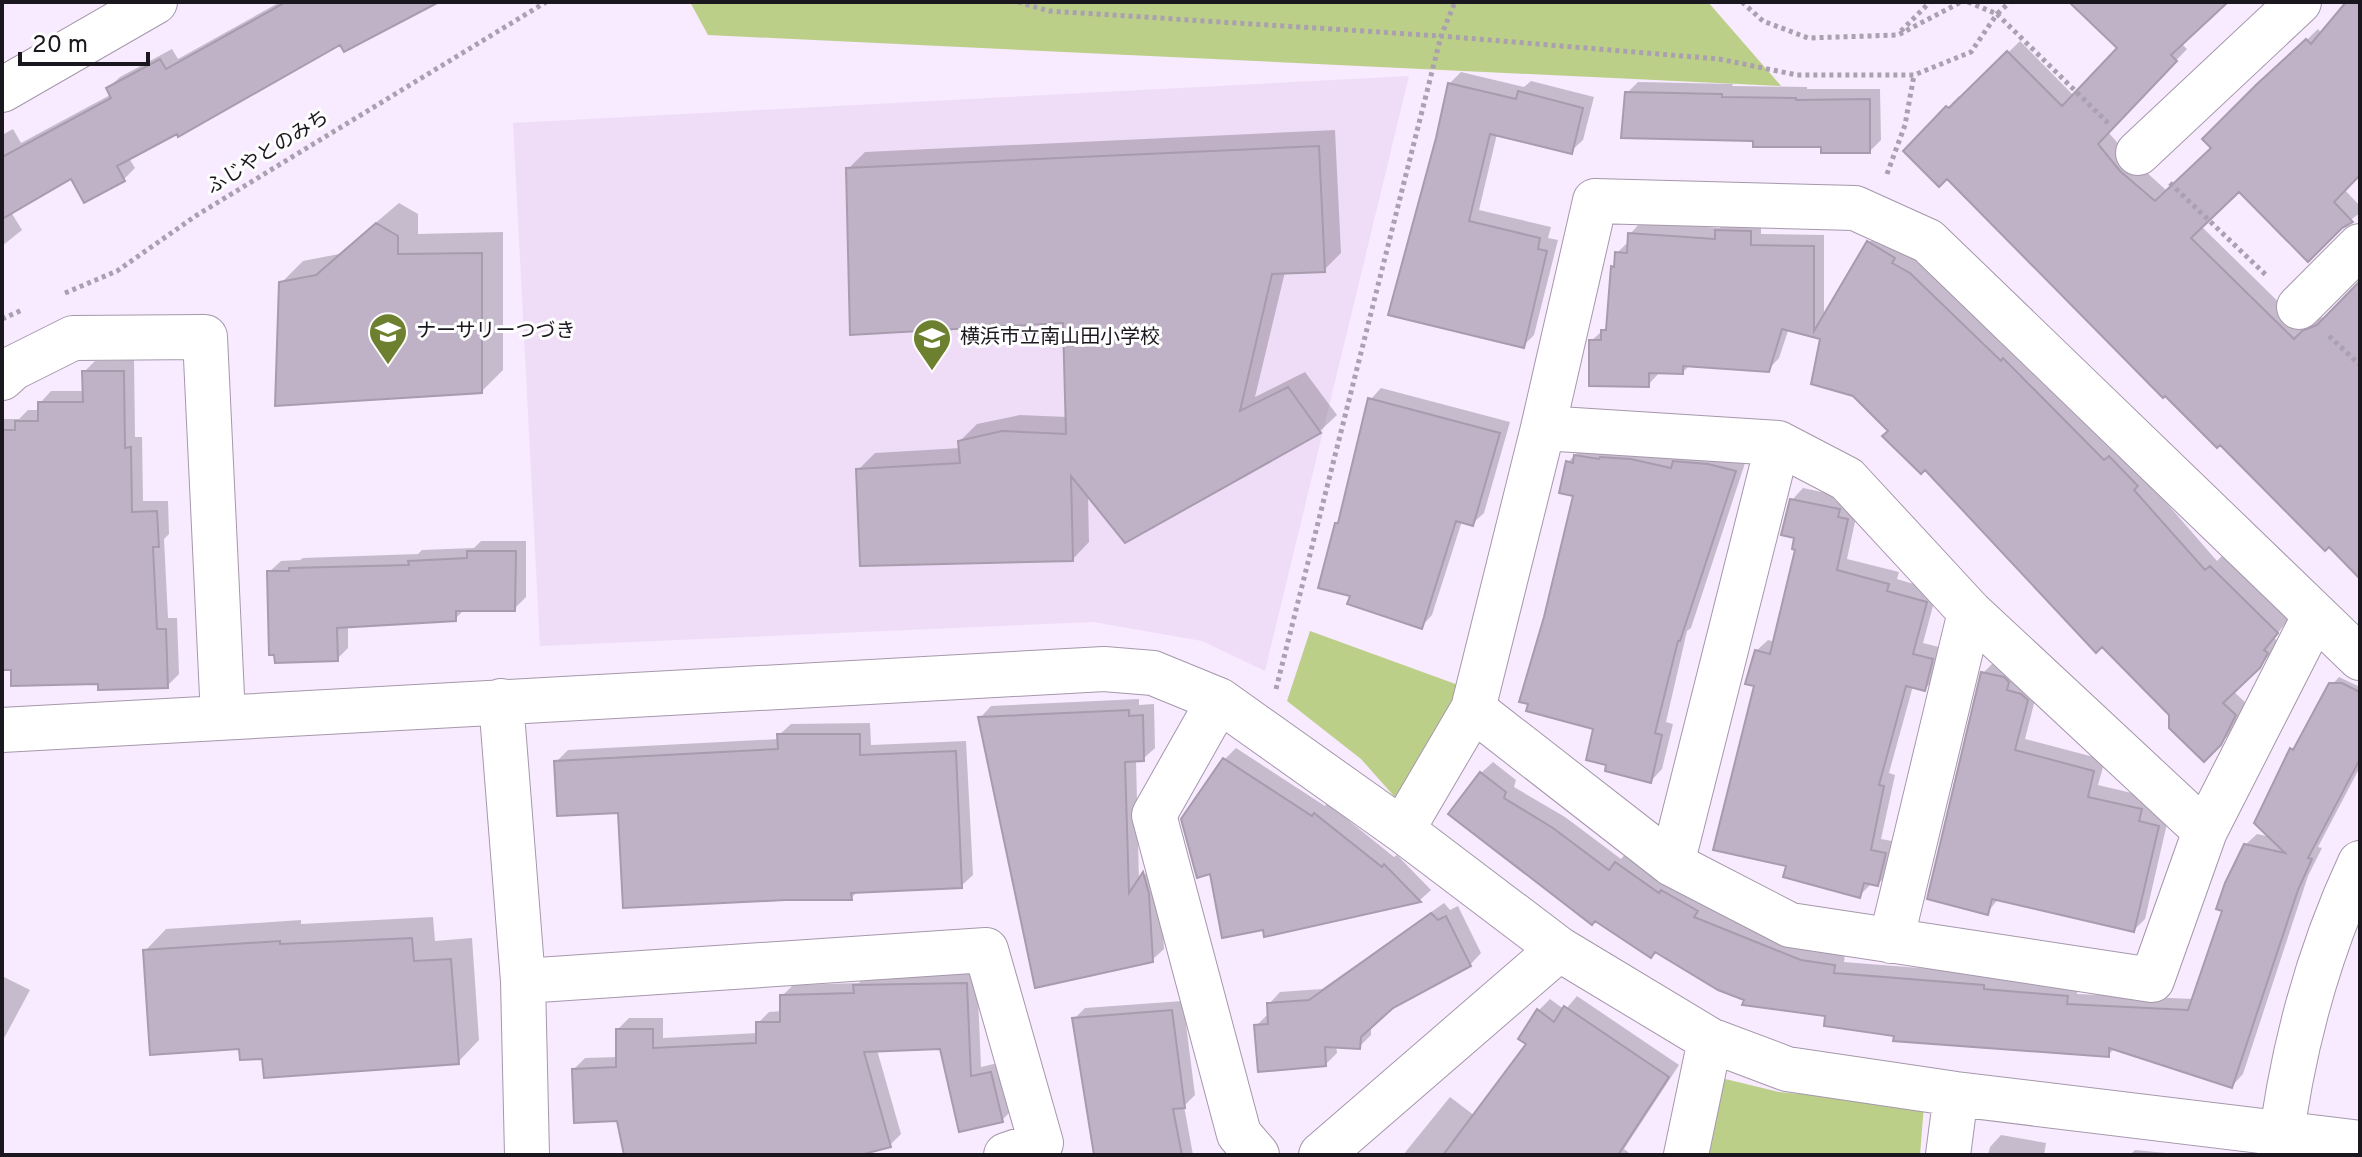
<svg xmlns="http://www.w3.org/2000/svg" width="2362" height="1157" viewBox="0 0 2362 1157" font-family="Overpass,'Noto Sans JP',sans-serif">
<rect width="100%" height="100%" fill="#f8eaff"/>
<path fill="#efddf7" d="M1409,76L1265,671L1202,641L1093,622L540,646L513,123Z"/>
<path fill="#bccf89" d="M690,2H1708L1781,86L708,35Z
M1310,631L1461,686L1401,804L1361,759L1287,701Z
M1717,1077L1779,1092L1924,1105L1920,1155H1703Z"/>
<path fill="#0003" d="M280,2H435L341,43L129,158L135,168L123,180L72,176L11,212L22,230L2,246V135L13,129L21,143L112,94L108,88L120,77L172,49L178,59Z
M2073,2H2226L2181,43L2187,49L2108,132L2132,159L2167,191L2214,148L2216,128L2318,29L2322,34L2350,2H2360V173L2344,189L2360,206V213L2341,227L2239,189L2201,226L2306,329L2316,320L2330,314L2360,284V549L2220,442L2060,290L2058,292L1947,177L1905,151L1959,96L1962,98L2020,41L2074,96L2120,48Z
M1461,72L1524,87L1531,81L1594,97L1583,140L1571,151L1497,134L1479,210L1551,227L1548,238L1558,240L1534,335L1523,346L1390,313L1438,139L1449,84Z
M1638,82L1733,84L1732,86L1807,87V89H1880L1881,140L1870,151L1755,139L1627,93Z
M1335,130L1341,253L1324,270L1285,272L1255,397L1305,372L1337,415L1320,431L1125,540L1088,494L1089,542L1073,559L858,470L875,453L961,448L960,441L977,424L1020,415L1067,417L1065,321L848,169L865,152Z
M399,203L418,214V234L503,232V370L481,392L281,283L303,261L339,254Z
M1728,219L1761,220V234L1824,235V317L1869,243L1880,231L1921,262L2144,477L2217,561L2222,556L2288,620L2274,638L2278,641L2271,654L2233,691L2246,703L2232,732L2204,760L2171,714L1890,430L1822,337L1789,328L1779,358L1768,370L1690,365L1683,372H1660L1648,385L1591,341L1609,325L1613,267L1616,264L1617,253L1630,240V234L1641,222L1720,228Z
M134,360L135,437H142L143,501H168L169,534L164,539L168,618H177L179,674L167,686L100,682L2,668V419H19L28,410H40V403L51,391H84V372L95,361Z
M1381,388L1510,422L1484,513L1472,524L1462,521L1432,615L1421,627L1336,524L1341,519L1370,400Z
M1579,451L1746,460L1691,628L1687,631L1666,722L1673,724L1662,769L1651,781L1596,727L1546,617L1575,495L1568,462Z
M1803,488L1850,498L1858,508L1847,559L1899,572L1897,579L1937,591L1923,643L1943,648L1936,677L1925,689L1913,686L1889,773L1895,775L1881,839L1897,842L1889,873L1878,884H1871L1859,896L1789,865L1756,685V651L1768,640L1776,642L1798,548L1792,500Z
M481,541H526V597L514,609H465L455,619L348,625V648L337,659L269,572L281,561L300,560L303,558L418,554L422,550L474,548Z
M1995,661L2038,688L2025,739L2105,760L2098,785L2153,798L2150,810L2169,815L2145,919L2134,930L1999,898L1987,913L1983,673Z
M2339,677L2360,687V767L2318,847L2322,848L2308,876L2243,1074L2232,1086L2115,1048L2108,1055L1896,1034L1828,1014L1656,950L1595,919L1481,773L1493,762L1516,780L1514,787L1565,817L1621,859L1627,852L1707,900L1704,906L1813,950L1845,954L1844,962L1995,974L2078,985L2077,994L2194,999L2245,845L2257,834L2271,837L2291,750L2301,740L2328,689Z
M1139,699V705L1154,704L1155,748L1143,759L1136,760L1139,881L1155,863L1160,882L1164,949L1152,960L980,718L991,706Z
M870,723L871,745L966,741L973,875L961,886L858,891L851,898L625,906L620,811L556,762L568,750L779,739V735L791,724Z
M1236,748L1325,806L1327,803L1394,857L1397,855L1431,890L1420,900L1266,935L1265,928L1212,872L1183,819L1225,759Z
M1444,903L1450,910L1458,906L1481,953L1470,965L1392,1006L1371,1025V1035L1359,1047L1336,1045L1337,1053L1325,1065L1256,1026L1268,1014L1269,1004L1280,992L1322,989Z
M433,917L435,941L472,938L479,1040L458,1062L264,1057L240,1046L145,951L166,929L301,920V924Z
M977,973L981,1067L1002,1062L1013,1109L1002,1120L941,1047L877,1050L901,1134L890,1145L852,1155H626L619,1119L574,1069L585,1058L618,1057V1029L629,1018H663V1038L758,1033V1023L769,1012L782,1011V996L793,985L859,983L866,975Z
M2,976L30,990L2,1042Z
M1577,996L1679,1065L1624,1149L1632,1155H1403L1450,1097L1475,1116L1529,1044L1538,1011L1550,999L1565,1010Z
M1183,1001L1195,1095L1184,1106L1193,1155H1096L1074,1019L1085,1008Z
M2001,1135L2046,1143L2044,1155H1988L1990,1147Z
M2135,1150L2176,1154L2175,1155H2130Z"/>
<path fill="#bfb2c6" stroke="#a89bae" stroke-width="2" d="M286,2H439L344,52L340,45L178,137L177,134L117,166L125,181L84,203L71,179L2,219V157L111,98L106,88L160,59L166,69Z
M2069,2H2228L2171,55L2177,61L2098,144L2120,171L2155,201L2211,148L2202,139L2257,84L2306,39L2311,44L2346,2H2360V175L2334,202L2353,222L2342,228L2308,262L2239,192L2191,238L2294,339L2302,331L2317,325L2360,281V579L2329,547L2325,551L2220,445L2217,448L2165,396L2163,398L1947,179L1939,187L1903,151L1946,106L1949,108L2007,51L2062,106L2117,48Z
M1448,83L1516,99L1518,91L1583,108L1572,154L1490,134L1469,221L1540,238L1538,249L1547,251L1524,348L1388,315L1436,138Z
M1625,92L1722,94V97L1796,98V100L1870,99V153H1821V147H1753V141L1621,138Z
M1319,146L1325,272L1272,274L1240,411L1288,387L1321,433L1125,543L1071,476L1073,561L860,566L856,469L960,463L958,441L1002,431L1066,434L1063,323L850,335L846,168Z
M376,223L398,236V254L482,253V393L275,406L279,282L316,275Z
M1715,230L1751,231V245L1814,246V331L1867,241L1895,258L1892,263L1910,273L2001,361L2003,358L2104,460L2109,456L2138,486L2134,490L2205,570L2210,566L2278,633L2264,650L2268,653L2260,668L2223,703L2236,715L2221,745L2204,762L2169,728V715L2102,647L2096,653L1925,470L1921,474L1882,436L1888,431L1853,396L1811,384L1820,339L1782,329L1769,372L1683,366V374L1649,373V387L1589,386V340H1601V330H1606L1611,266L1614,267L1615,252L1627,253L1628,233L1715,239Z
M82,371H124L125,448L131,447L132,512L157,511L159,547H153L157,629H166L168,688L98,690V684L11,686V670H2V430H15V421H38V402H83Z
M1368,398L1500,433L1473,526L1456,521L1422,629L1347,604L1350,596L1318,588L1335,523H1338Z
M1574,455L1599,459L1600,457L1631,459L1671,468L1673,461L1708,464L1736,471L1680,641H1678L1655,733L1662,735L1651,783L1605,771L1606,765L1586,760L1593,729L1526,711L1528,704L1519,702L1544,617L1573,496L1559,493L1566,461L1573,463Z
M1790,499L1840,509L1838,517L1848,519L1837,570L1889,584L1887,591L1927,602L1913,654L1933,659L1925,691L1906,686L1879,785L1884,786L1871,850L1886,853L1878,886L1864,883L1860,898L1783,877L1786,866L1713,850L1754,686L1745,684L1755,650L1770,654L1795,550L1792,549L1794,538L1781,535Z
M467,551H516L515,611H456V621L337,628L338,661L275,663L274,655H269L267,571H289V568L409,565L408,561L467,558Z
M1981,672L2004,677L2009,682L2007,690L2021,694L2028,700L2015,750L2094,771L2088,797L2142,809L2139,821L2159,826L2134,932L1992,899L1988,915L1927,899Z
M2329,683H2342L2360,692V759L2308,858L2312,859L2298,890L2232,1088L2109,1048V1057L1893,1041L1894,1036L1824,1026L1825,1016L1742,1005L1744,1000L1718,990L1655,952L1651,958L1595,921L1592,925L1448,814L1480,772L1506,792L1504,798L1553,828L1609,870L1615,862L1659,893L1661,890L1698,911L1694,917L1801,960L1835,965L1834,973L1984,985V989L2068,996L2067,1004L2188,1010L2222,911L2216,909L2225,883L2244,844L2285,853L2254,823L2290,748L2293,750Z
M1129,710V716L1143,715L1144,761L1125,762L1129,893L1143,872L1149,894L1153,962L1035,988L978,717Z
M777,734H860V755L956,751L962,888L851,893L852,900H785L623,908L618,813L557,816L554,761L778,749Z
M1223,758L1312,816L1314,813L1382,867L1384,864L1421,902L1264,937L1263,930L1222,938L1210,874L1197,878L1181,819Z
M1431,913L1438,920L1446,916L1471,966L1393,1008L1361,1037L1360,1049L1325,1047L1326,1066L1258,1072L1254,1025L1268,1024L1267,1003L1309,1000Z
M412,938L414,961L451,959L459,1064L264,1078L262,1059L240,1060L239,1049L150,1055L143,950L280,941V944Z
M967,983L971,1076L991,1072L1003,1122L959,1132L940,1049L864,1052L891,1147L860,1155H624L617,1121L574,1123L572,1069L616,1067V1029H653V1048L756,1043V1022H780V995L854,993L853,985Z
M1564,1006L1669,1077L1618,1155H1443L1526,1044L1518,1039L1537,1009L1554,1022Z
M1172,1010L1185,1108L1173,1109L1182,1155H1094L1072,1018Z"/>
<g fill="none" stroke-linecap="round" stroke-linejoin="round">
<g stroke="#a598ab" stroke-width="46">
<path id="street" d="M2,90L155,2
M2138,153L2299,2
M2299,307L2360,246
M2,378L13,368L73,338L205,337L223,717
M1543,428L1778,443L1847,479L1970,612L2205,831
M1219,700L1154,815L1239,1134L1257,1155
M501,701L523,981L527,1155
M1473,709L1672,864L1790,925L2152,980L2205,831L2315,615
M2,730L1104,669L1153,673L1219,700L1402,830L1559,949L1710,1040L1787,1069L1956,1094L2360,1143
M1402,830L1473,709L1543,428L1595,201L1855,208L1928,241L2360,658
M1672,864L1778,443
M1891,941L1970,612
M523,981L986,950L1041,1143L1006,1155
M1321,1155L1559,949
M1686,1155L1710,1040
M1948,1155L1956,1094"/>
</g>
<g stroke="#a598ab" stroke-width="46">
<path id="secondary" d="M2279,1155C2291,1054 2317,955 2360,863"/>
</g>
<path stroke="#aaa0b0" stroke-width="5" stroke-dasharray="4 4" stroke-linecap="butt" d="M1018,2L1049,11L1441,36L1719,59L1797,75H1914L1971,52L1997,14L2108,123
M1742,2L1763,21L1808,38L1898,35L1961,2
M1968,2L1997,14L2010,2
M1901,31L1930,2
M1887,174L1905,125L1914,75
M2170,183L2267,276
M65,293L117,271L197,215L546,2
M2,319L22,310
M2329,336L2360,365
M1276,689L1441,36L1455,2"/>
<use href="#street" stroke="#fff" stroke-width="44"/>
<use href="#secondary" stroke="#fff" stroke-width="44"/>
</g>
<defs>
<g id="school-pin" transform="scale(2)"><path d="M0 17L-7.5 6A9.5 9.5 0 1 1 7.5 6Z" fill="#6d802f" stroke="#fdfdfd"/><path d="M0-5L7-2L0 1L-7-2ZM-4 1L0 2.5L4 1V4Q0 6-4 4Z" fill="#fff"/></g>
</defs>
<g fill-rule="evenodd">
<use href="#school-pin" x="388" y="332"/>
<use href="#school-pin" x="932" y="338"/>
</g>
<g text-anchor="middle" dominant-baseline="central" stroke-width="6" stroke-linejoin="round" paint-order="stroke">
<g font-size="20" fill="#1b171e" stroke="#fdfdfd">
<text transform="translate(268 153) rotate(-32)">ふじやとのみち</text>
</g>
<g font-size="20" fill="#1b171e" stroke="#fdfdfd" text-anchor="start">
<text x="416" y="332">ナーサリーつづき</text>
<text x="960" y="338">横浜市立南山田小学校</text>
</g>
</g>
<rect width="2362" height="1157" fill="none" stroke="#1b171e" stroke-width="8"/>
<path d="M20 52v12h128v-12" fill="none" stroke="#1b171e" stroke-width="4"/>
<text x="32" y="52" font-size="24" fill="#1b171e" stroke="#fdfdfd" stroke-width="6" paint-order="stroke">20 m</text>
</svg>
